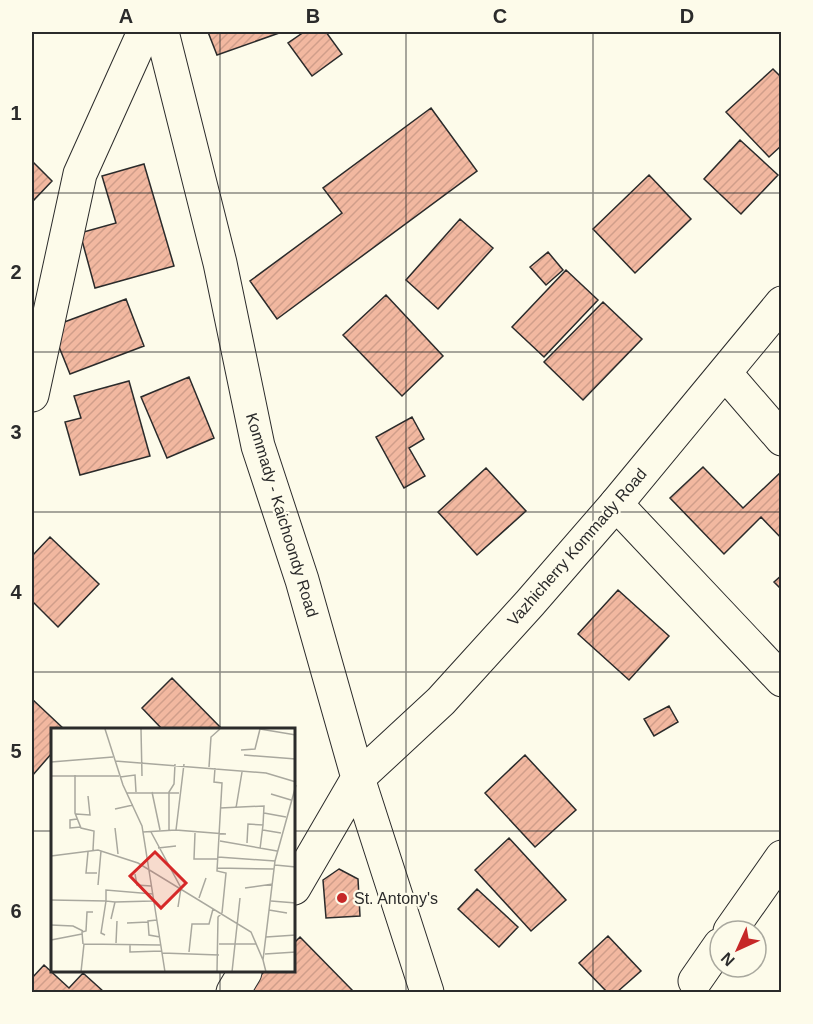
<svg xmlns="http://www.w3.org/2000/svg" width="813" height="1024" viewBox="0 0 813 1024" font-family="Arial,sans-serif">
<defs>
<pattern id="building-hatch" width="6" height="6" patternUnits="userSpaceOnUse" patternTransform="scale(1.5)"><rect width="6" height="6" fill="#f2b8a0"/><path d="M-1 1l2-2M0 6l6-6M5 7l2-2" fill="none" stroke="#d09e8a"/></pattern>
</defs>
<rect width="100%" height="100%" fill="#fdfbea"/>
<path fill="url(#building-hatch)" stroke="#2b2b2b" stroke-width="1.5" d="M208,32H282L217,55Z
M304,32H326L342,54L312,76L288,43Z
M773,69L782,78V145L769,157L726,112Z
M431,108L477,171L277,319L250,281L342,213L323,188Z
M740,140L778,175L741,214L704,179Z
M32,161L52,181L32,202Z
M144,164L174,266L95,288L80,233L116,223L102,176Z
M649,175L691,219L635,273L593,229Z
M460,219L493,248L438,309L406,280Z
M548,252L563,270L546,285L530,267Z
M566,270L598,300L544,357L512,327Z
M386,295L443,356L402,396L343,335Z
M126,299L144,346L70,374L51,327Z
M603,302L642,339L583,400L544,362Z
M189,377L214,438L167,458L141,397Z
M129,381L150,456L80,475L65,422L81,418L74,396Z
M412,417L424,439L409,448L425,476L404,488L376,437Z
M703,467L743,508L782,471V539L761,517L724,554L670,498Z
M486,468L526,511L477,555L438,512Z
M50,537L99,584L58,627L32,601V556Z
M782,575V590L774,582Z
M618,590L669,636L629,680L578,634Z
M172,678L223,730H163L142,708Z
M32,699L65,730H52V753L32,776Z
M669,706L678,722L654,736L644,719Z
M525,755L576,810L535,847L485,793Z
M509,838L566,900L531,931L475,870Z
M339,869L358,879L360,916L326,918L323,880Z
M477,889L518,927L499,947L458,909Z
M608,936L641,971L617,992H607L579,963Z
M300,937L353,991L351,992H251L247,988L264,972H294V943Z
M44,965L69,988L83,973L104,992H32V978Z"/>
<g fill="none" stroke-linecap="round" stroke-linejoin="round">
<g stroke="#2b2b2b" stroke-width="35">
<path id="minor" d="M725,373L782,439
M32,395L80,174L144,32
M616,504L782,680
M730,931L782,857
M695,981L720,945"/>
</g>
<g stroke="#2b2b2b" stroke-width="35">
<path id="major" d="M162,32L220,263L258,446L302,580L358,778L427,992
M294,888L358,778L441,701L530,603L616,504L782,303
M233,992L245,972"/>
</g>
<use href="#minor" stroke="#fdfbea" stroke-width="33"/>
<use href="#major" stroke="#fdfbea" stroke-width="33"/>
</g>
<path fill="none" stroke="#2b2b2b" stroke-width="1.5" stroke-opacity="0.55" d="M220,32V730M406,32V992M593,32V992M32,193H782M32,352H782M32,512H782M32,672H782M32,831H52M294,831H782M220,972V992"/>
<circle fill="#c62828" stroke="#fdfbea" stroke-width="2" cx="342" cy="898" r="6"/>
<g text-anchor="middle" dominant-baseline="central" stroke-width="4.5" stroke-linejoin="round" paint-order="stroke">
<g font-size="16" fill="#2b2b2b" stroke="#fdfbea">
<text transform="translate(282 515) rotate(73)">Kommady - Kaichoondy Road</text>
<text transform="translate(577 547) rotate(-49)">Vazhicherry Kommady Road</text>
</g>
<g font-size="16" fill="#2b2b2b" stroke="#fdfbea" text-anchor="start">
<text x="354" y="898">St. Antony's</text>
</g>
</g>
<g transform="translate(51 728)">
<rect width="244" height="244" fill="#fdfbea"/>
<path fill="none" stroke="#a9a89e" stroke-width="1.5" d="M54,1L72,57L91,98L114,244M90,1L91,48M209,1L245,7M190,22L204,21L209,1M193,27L245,31M64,33L215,45L245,54M0,34L62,29M133,36L125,102L175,106M158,39L160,9L169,1M164,40L163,54L171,55L166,143L175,145L171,185L167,189L166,244M24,47V85L30,100L43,103L42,122M0,48H68M69,49L84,47L85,64M101,64L109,102M76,65H128M220,66L240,72M169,80L213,78L212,97L197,96L196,115M185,80L191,44M64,81L82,77M213,85L235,89M25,86L39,87L37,68M26,91L19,92V100L30,99M64,100L67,126M118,102V64L123,56L124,36M212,102L230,105M92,104L125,102M100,104L130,160L127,179M144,105L143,131H167M169,113L226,123M107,120L125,118M209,121L212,97M37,124L35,145H46M0,128L47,122L87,135L200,204L212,232M167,129L224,133M224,137L245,139M166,140L223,141M84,146L86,157L100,158M47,157L50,123M194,160L222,156M148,170L155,150M0,172L55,173V162L102,166M220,173L245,175M218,182L236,185M60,191L64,174L102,173M106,192L97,193L98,207L109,209M76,195L97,194M0,197L22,198L32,203M54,207L50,205L55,173L64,174M215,209L245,207M0,212L31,206M65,215L66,193M32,216L31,204L35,203L36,184H42M79,216V224L111,223M168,216H205M138,224L141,196H158L162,181M111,225L168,227M214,226L245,224M30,244L33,216L109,217M181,244L189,170M215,244L212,232L224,133L245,57"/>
<path fill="#d62828" fill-opacity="0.15" stroke="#d62828" stroke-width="3" d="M104,124L135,155L110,180L79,148Z"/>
<rect width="244" height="244" fill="none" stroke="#2b2b2b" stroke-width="3"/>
</g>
<rect width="813" height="1024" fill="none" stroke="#fdfbea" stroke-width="66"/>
<g transform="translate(738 949) rotate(225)"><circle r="28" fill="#fdfbea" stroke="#a9a89e" stroke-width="1.5"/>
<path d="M0-4.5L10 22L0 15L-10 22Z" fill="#c62828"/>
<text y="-9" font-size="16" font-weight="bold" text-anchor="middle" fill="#2b2b2b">N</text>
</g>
<rect x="33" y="33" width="747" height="958" fill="none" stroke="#2b2b2b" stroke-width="2"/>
<g font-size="20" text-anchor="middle" font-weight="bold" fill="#2b2b2b">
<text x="126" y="23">A</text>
<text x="313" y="23">B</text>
<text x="500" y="23">C</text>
<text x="687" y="23">D</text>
<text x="16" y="120">1</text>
<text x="16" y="279">2</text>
<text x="16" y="439">3</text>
<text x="16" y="599">4</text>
<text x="16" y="758">5</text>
<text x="16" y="918">6</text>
</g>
</svg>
